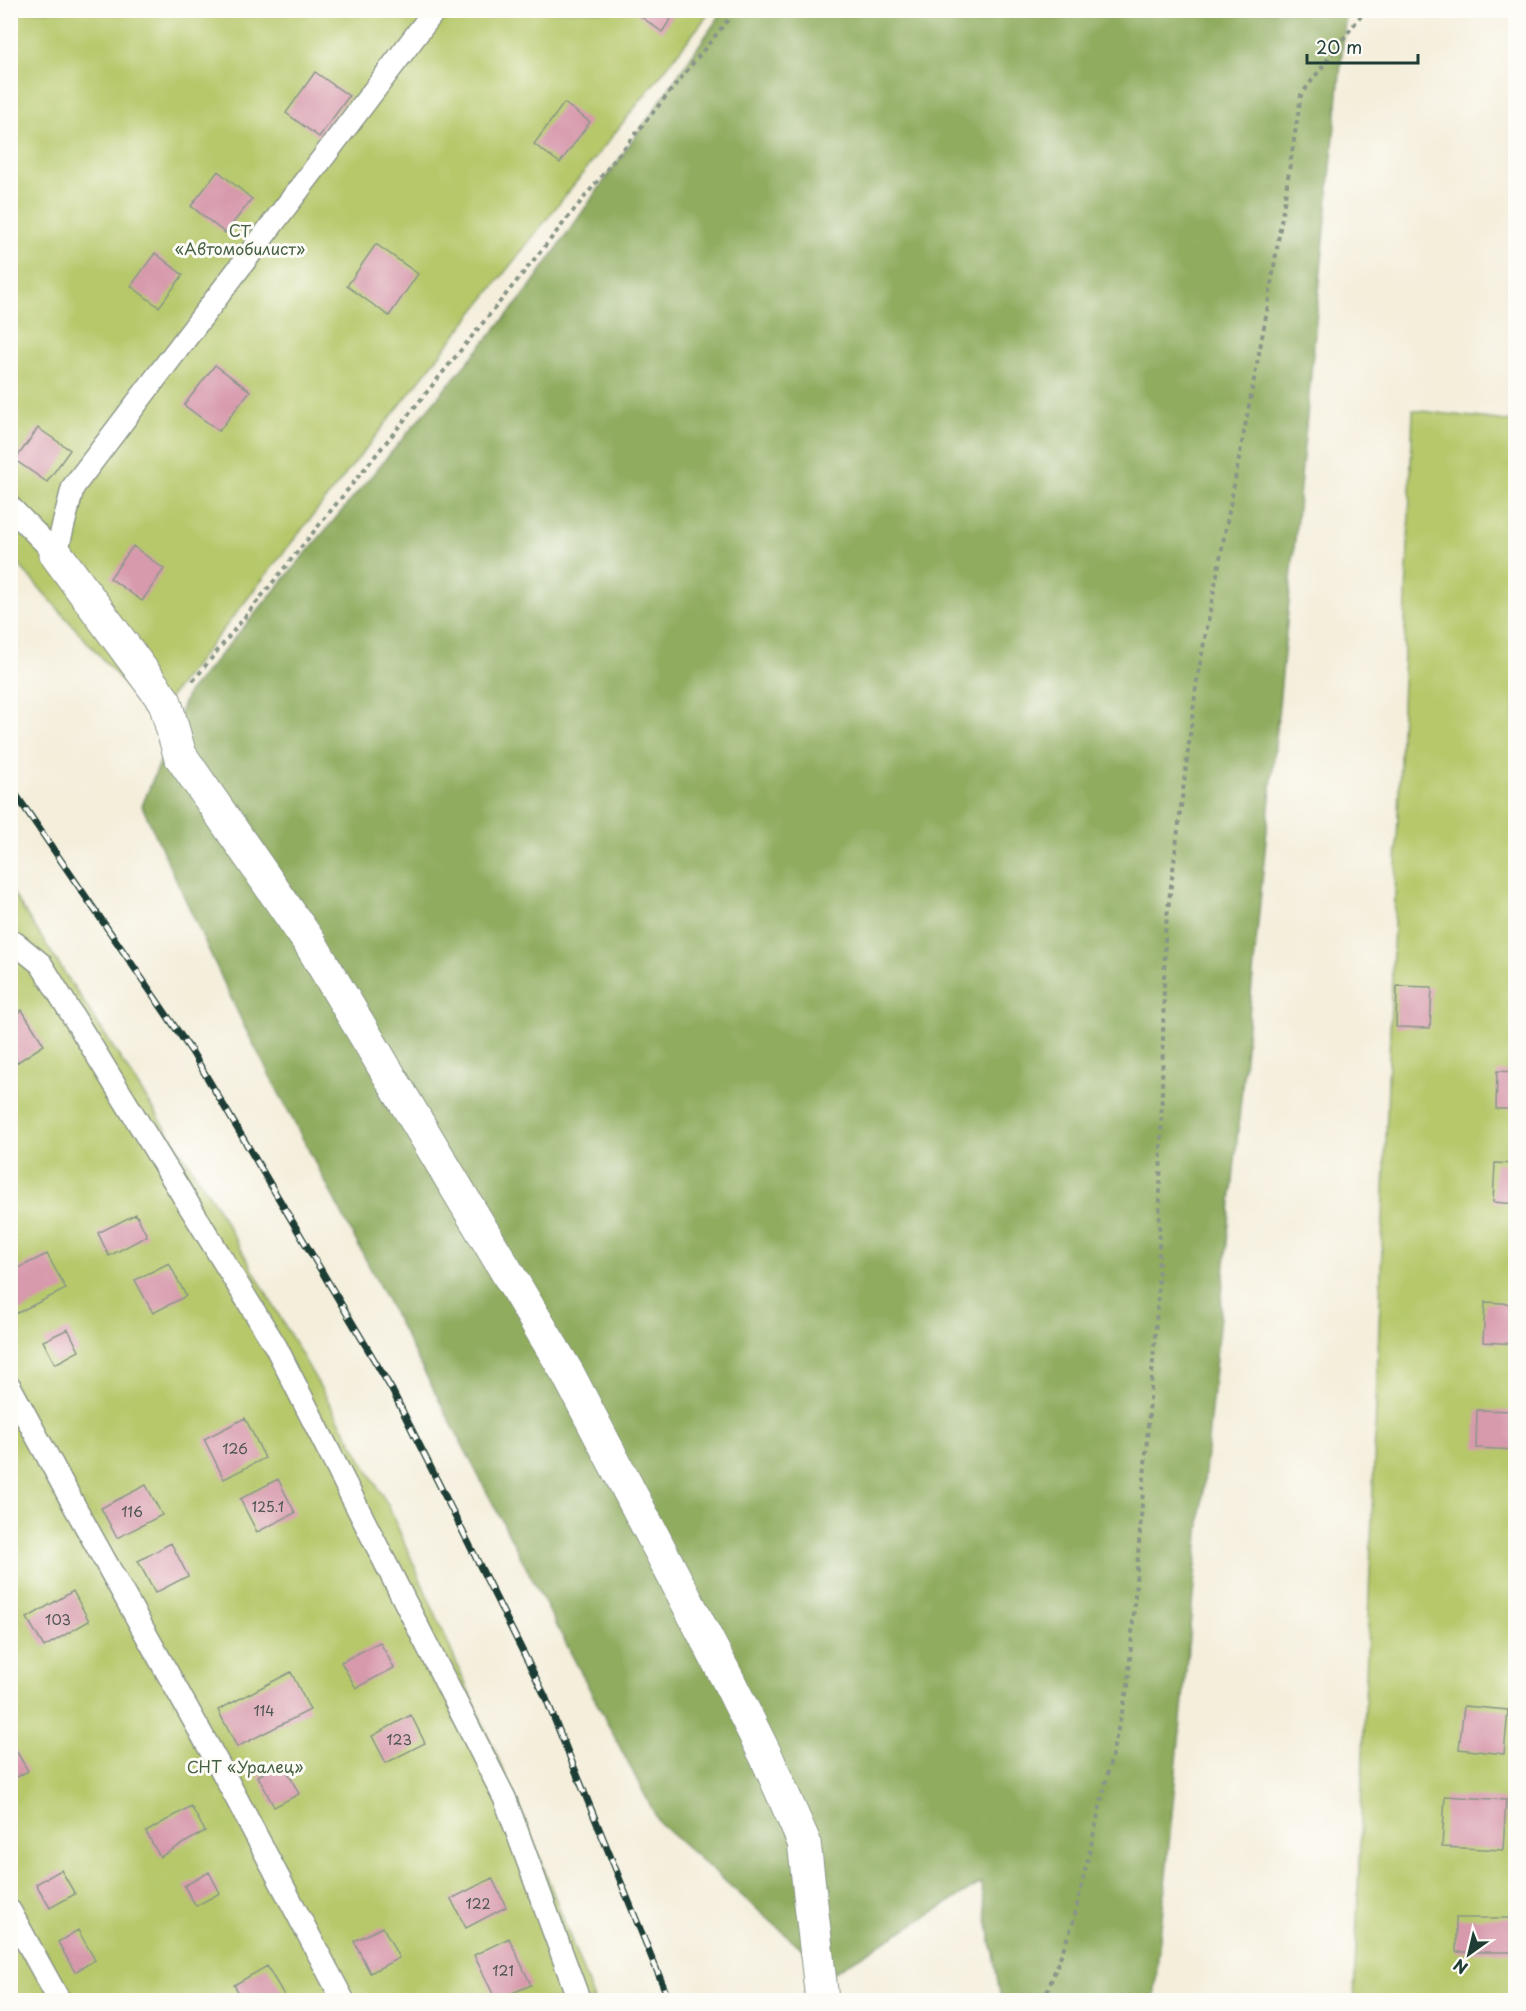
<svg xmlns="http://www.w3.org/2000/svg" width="1526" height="2011" viewBox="0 0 1526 2011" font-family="'Playpen Sans',sans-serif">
<rect width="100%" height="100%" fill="#fdfcf7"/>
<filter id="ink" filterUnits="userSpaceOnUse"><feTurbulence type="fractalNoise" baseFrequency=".0167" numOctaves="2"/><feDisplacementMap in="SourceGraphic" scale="12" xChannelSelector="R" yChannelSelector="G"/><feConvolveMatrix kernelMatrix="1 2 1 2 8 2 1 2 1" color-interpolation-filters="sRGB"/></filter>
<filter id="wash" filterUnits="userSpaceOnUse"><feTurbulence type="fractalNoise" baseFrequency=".008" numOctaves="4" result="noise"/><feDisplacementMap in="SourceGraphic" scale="24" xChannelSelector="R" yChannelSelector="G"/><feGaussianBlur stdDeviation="1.35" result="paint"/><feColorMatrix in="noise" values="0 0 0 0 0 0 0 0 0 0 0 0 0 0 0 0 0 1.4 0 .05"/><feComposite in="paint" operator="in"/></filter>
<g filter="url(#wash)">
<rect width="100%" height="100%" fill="#f4eedb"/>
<path fill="#b6c86b" stroke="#6a8250" stroke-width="1.5" d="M10,11H711L154,717L11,556Z
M1413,410L1515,422L1516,2000H1354Z
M10,889L215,1204L388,1505L531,1835L594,2000H11Z"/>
<path fill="#90ac5f" stroke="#58744a" stroke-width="1.5" d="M723,11H1346L1154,2000H1001L981,1883L831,1974L660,1824L244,1026L142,806L188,693L525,294Z"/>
<g id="blocks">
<path fill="#d799ac" d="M632,10H677L662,32Z
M315,72L349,96L319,137L286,113Z
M564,103L590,122L560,163L534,144Z
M218,171L252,199L225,233L191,206Z
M376,244L418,274L389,316L347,286Z
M155,253L183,275L159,307L131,286Z
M215,365L250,391L219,431L184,405Z
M38,428L70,450L47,482L15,460Z
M133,546L164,569L142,601L110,578Z
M1397,986L1432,987L1430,1028L1396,1027Z
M22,1010L44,1045L10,1067V1018Z
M1497,1071L1516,1072V1109H1496Z
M1495,1163L1516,1164V1204L1493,1202Z
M136,1214L147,1236L109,1256L98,1233Z
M47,1254L66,1289L15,1314L10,1305V1272Z
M169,1263L186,1296L153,1313L135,1280Z
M1485,1302L1516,1304V1344L1483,1342Z
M68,1329L79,1351L55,1364L43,1341Z
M1477,1410L1516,1411V1450L1476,1448Z
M245,1418L265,1458L224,1479L204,1439Z
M278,1479L295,1513L257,1532L240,1499Z
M146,1485L162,1515L117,1538L101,1508Z
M171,1543L188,1576L155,1593L138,1561Z
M73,1591L89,1621L44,1647L27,1618Z
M380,1642L394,1668L356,1688L341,1662Z
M291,1672L310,1710L237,1747L218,1710Z
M1464,1706L1508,1710L1504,1754L1459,1749Z
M411,1715L425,1743L386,1763L372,1736Z
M10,1740L28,1771L10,1781Z
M283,1763L299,1794L274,1807L258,1776Z
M1445,1796L1506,1800L1503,1850L1442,1847Z
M191,1806L205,1831L160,1857L146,1832Z
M61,1870L75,1894L50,1908L36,1884Z
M209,1872L220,1893L196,1906L184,1886Z
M492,1878L506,1907L466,1928L451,1899Z
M1456,1918H1516V1952H1456Z
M383,1927L399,1958L370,1973L354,1941Z
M78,1930L95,1960L75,1972L58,1942Z
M509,1938L531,1985L496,2000L474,1955Z
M267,1966L287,2000H243L234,1985Z"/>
</g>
</g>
<g filter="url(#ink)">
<use href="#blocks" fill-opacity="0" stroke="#8a9688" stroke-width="1.5"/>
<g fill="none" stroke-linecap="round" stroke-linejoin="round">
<g stroke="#8a9688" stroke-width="25">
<path id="service" d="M10,507L56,554
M56,554L73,487L435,10
M10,944L15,943L41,964L276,1347L505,1799L579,2000
M10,1387L75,1507L221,1769L343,2000
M10,1911L59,2000"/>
</g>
<g stroke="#8a9688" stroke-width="35">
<path id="minor" d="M56,554L165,702L180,755L310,943L568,1374L727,1678L766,1756L804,1842L822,2000"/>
</g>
<path stroke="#8a9688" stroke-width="4" stroke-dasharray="4.5 4.5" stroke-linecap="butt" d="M193,681L736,10
M1044,2000L1073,1923L1128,1686L1158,1296L1165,933L1197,680L1267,311L1301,95L1365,10"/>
<use href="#service" stroke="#fff" stroke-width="22"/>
<use href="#minor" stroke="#fff" stroke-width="33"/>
<g stroke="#1f3d34" stroke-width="7">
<path id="rail" d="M10,786L192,1052L392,1390L545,1696L669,2000"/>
</g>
<use href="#rail" stroke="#fdfcf7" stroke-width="4.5" stroke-dasharray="14" stroke-linecap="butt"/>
</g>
</g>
<g text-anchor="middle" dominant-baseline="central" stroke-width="6" stroke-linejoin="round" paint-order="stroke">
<g font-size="14" fill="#4d5452">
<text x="235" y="1448">126</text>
<text x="268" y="1506">125.1</text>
<text x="132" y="1511">116</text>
<text x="58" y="1619">103</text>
<text x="264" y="1710">114</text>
<text x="399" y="1739">123</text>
<text x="478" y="1903">122</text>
<text x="503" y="1970">121</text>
</g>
<g font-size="16" fill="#456042" stroke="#fdfcf7">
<text x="240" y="230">СТ<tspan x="240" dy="18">«Автомобилист»</tspan></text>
<text x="245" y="1766">СНТ «Уралец»</text>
</g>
</g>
<rect width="1526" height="2011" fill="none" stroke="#fdfcf7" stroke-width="36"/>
<g transform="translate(1469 1954) rotate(214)" stroke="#fdfcf7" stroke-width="4.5" paint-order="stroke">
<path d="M0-4.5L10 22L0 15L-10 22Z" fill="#1f3d34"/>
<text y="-9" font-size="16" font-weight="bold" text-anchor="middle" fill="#1f3d34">N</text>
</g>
<path d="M1307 54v9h111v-9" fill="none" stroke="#1f3d34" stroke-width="3"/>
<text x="1316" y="54" font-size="18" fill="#1f3d34" stroke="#fdfcf7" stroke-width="4.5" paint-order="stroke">20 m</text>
</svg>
